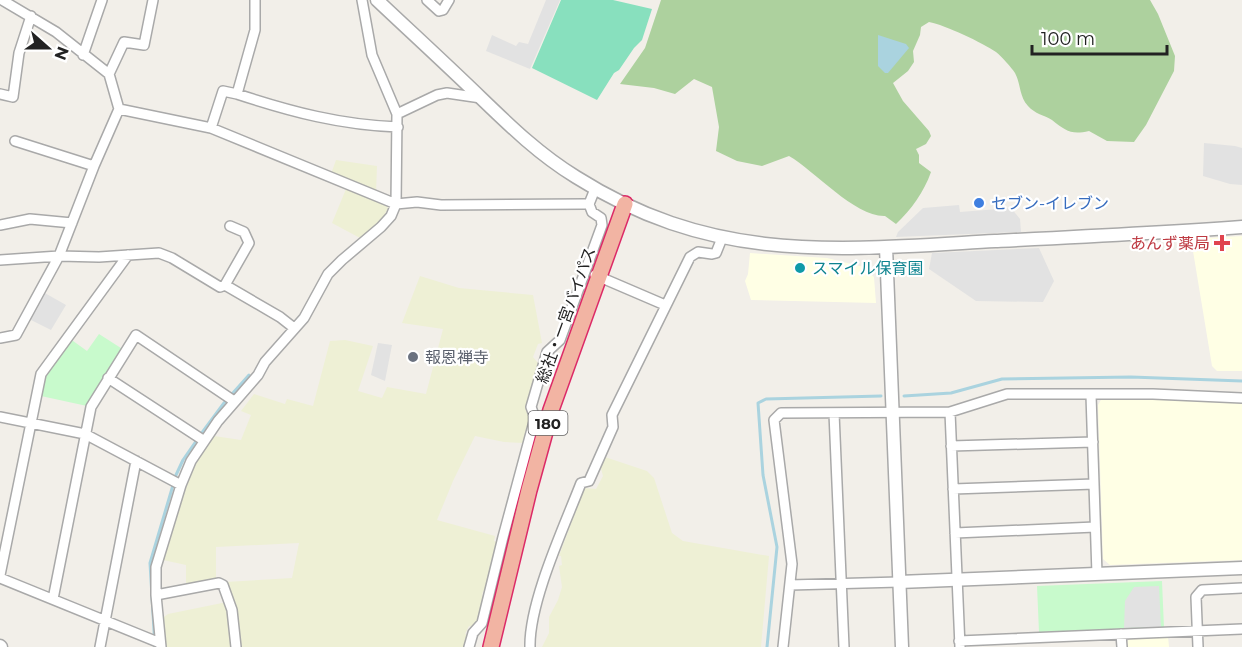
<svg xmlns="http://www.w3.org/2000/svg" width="1242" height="647" viewBox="0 0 1242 647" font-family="Montserrat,'Noto Sans JP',sans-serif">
<rect width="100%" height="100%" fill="#f2efe9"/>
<path fill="#ffffe5" d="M1242,236V371H1217L1212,366L1191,239Z
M750,253L827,258L864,267L874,277L876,303L751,300L745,281L748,274Z
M1102,398L1242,401V560L1110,565L1103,559L1098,405Z
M1168,636L1169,647H1127V642L1130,638Z"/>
<path fill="#eef0d5" d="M336,160L377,166L376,193L331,174Z
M350,188L387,204L388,208L384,216L374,227L360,238L332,223L346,189Z
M420,276L459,288L533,295L542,343L538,344L533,357L538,363L526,407L530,422L523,443L504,442L475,436L453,481L437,520L495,536L494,541L497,542L485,591H483L482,596L484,597L478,620L472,627L469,626L465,634L468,635L465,647H240L235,604L225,582L292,578L299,543L216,547V580L186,587V565L163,560L168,536L194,466L214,436L241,440L251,415L241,411L254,394L285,404L287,399L313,406L330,341L345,340L373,346L358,391L382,398L387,387L426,394L443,329L402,323Z
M605,457L647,471L654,478L672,533L683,541L769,556L761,647H542L549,633V617L558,600L562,587L559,566L562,565L561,556H559L584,488L596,489L603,476L600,465Z
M227,602L234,647H165L164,617L168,614Z"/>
<path fill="#add19e" d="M661,0H1150L1158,14L1175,56L1174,71L1146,125L1134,142L1107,141L1089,131C1071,135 1066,131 1052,120C1044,115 1035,114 1028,106C1019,96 1021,84 1015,73C1011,67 1002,57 996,52C983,43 945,25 929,22L921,27L920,35L913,51L914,62L908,71L893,83L903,101L929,131L931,136L926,144L916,149L919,155V163L931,172C924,192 911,210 896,224L885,216C855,217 815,171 789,156L762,166L737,161L716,151L719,127L712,87L694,79L675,94L654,88L620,84L645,48Z"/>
<path fill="#c8facc" d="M99,334L124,350L87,406L41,396L45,374L69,338L87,351Z
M1162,581L1164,628L1039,632L1037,586Z"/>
<path fill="#88e0be" d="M561,0H613L652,9L642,40L634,48L619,70L614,73L597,100L532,68Z"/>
<path fill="#e2e2e2" d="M546,0H560L530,69L486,51L492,35L516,46L519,42L528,44Z
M1204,143L1235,146L1242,148V185L1230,184L1203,176Z
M959,205L960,212L1011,208L1020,219L1021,232L896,237L898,232L923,208Z
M1039,248L1054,281L1043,302L976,301L929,269L932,253Z
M43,292L66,305L51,330L29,319Z
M378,343L392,345L385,381L371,375Z
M1159,586L1161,627L1124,628L1125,601L1134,587Z"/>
<path fill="#aad3df" d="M878,35L906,44L909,48L888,73H885L878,66Z"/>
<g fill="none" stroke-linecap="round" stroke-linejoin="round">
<path stroke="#aad3df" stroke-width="3" d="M904,396L951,393L1002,379L1131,377L1242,381
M155,647L150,563L176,475L183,460L201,434L224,403L249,375
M767,647L777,547L763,475L758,403L766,399L881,396"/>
<g stroke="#a9a9a9" stroke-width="12">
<path id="minor" d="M427,0L439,11L443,10L449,0
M83,55L102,0
M109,74L124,42L144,45L153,0
M0,94L13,97L19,53L31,16
M237,94C292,112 341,125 398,127
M119,109L211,128L396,204L417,202L441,205L584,204H589L595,189
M397,114L437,95L447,93L481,98
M211,128L223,91L237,94L255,30V0
M15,141L94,166
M0,225L30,219L72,223
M0,260L59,256L99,257L159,253L172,258L220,287L225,285L280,317L294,328
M595,275L665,305
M225,285L249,243L244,232L230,226
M0,338L16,335L59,256L94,166L119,109L109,74L56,32L2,0
M108,378L203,440
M1091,395L1097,574
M950,412L960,647
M834,413L844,647
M0,417L85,434L181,485
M951,446L1093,442
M953,489L1094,484
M955,533L1095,527
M0,575L41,374L128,255
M0,578L160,643
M790,585L899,582
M156,595L219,583L223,585L232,610L236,647
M53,599L91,407L136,335L234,401
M1121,634L1122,647
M959,641L1242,629
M100,647L136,461
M161,647L156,595V567L181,485L191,461L218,421L258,375L265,362L304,318L328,274L342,260L381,227L391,216L396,204L397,114L372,55L362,0
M469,647L473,633L482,623L503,537L535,418L531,407L547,352L560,340L602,225L601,218L592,212L589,204
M530,647C529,602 564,527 581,483L589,481L613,427L612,415L690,257L698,252L712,254L716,253L722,238
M783,647L792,564L774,420L781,413L950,412L1007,394H1153L1242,398
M1198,647L1196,597L1202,590L1242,588"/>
</g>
<g stroke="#a9a9a9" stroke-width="15">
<path id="tertiary" d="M377,0C412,33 447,65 481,98C511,127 540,155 576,177C715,265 839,250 995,241C1077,237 1160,233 1242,227
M886,247L902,647
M899,582L1242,568
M0,646L1,647"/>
</g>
<g stroke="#dc2a67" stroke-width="18">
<path id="trunk" d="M491,647L529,490L551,410L625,204"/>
</g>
<use href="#minor" stroke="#fff" stroke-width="9"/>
<use href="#tertiary" stroke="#fff" stroke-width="12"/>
<use href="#trunk" stroke="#f2b4a3" stroke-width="15"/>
</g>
<circle fill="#3f7fe0" stroke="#fff" stroke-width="2" cx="979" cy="203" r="6"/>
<path fill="#e0444e" stroke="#fff" stroke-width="2" d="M1219 234h6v6h6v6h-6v6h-6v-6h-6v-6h6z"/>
<circle fill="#0f9aa8" stroke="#fff" stroke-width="2" cx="800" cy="268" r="6"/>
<circle fill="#6b7280" stroke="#fff" stroke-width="2" cx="413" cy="357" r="6"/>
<g text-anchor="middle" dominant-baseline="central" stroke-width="4.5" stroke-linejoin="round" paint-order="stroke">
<rect fill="#fff" stroke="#646464" stroke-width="1.5" x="528.5" y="411" width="39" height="24" rx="4.5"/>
<g font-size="15" font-weight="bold" fill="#222">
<text x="548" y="423">180</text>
</g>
<g font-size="16" fill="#366cbe" stroke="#fff" text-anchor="start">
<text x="991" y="203">セブン-イレブン</text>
</g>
<g font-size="16" fill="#be3a42" stroke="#fff" text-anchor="end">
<text x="1210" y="243">あんず薬局</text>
</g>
<g font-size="16" fill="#0d838f" stroke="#fff" text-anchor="start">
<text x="812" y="268">スマイル保育園</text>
</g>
<g font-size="16" fill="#222" stroke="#fff">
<text transform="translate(566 315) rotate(-70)">総社・一宮バイパス</text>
</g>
<g font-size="16" fill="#5b616d" stroke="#fff" text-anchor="start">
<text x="425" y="357">報恩禅寺</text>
</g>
</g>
<g transform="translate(48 48) rotate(111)" stroke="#ffffff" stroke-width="4.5" paint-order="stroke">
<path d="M0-4.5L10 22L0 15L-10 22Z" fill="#222222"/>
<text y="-9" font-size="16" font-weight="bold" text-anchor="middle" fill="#222222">N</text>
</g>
<path d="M1032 45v9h135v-9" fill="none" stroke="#222222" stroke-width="3"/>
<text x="1041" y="45" font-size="18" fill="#222222" stroke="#ffffff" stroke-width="4.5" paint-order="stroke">100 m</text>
</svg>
